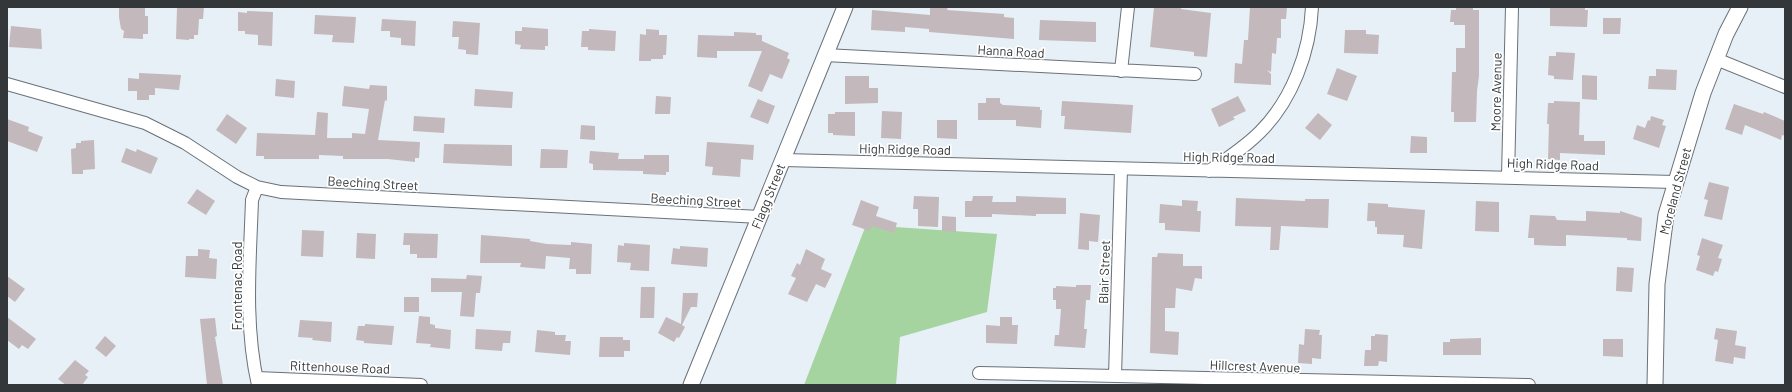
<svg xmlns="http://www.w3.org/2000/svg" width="1792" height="392" viewBox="0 0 1792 392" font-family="Barlow,sans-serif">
<rect width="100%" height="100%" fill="#e7f0f7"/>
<path fill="#a6d4a0" d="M866,225L997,234L987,312L900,337L896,385H804Z"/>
<path fill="#c3b8bb" d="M119,7H145V16H148V34H143V39L123,38L124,31L121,29L119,17Z
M204,7L203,19H199L198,35H194V39H189V40L176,39L177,8Z
M930,7H948L947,10L1004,14V17L1014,18V39L929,32V29L905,27V32L871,30L872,10L930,15Z
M1154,7H1181V9L1211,13L1207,57L1194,56V52L1150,47Z
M1250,7H1287L1286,19H1281V38H1277L1276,54L1272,53L1271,72L1267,70L1271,74V85L1234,83L1235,63L1242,64L1244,40H1248Z
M1456,7H1473V10H1479V76L1477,91L1476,122H1454V112H1451L1452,72H1456V48H1465V25H1454V22H1450L1451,10H1456Z
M1550,7H1585V10H1588L1587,27L1550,26Z
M247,11L273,12L272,46L258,45V35L245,34V31H238V12L247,13Z
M315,15L356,17L354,43L332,42L333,35L314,34Z
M1603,18H1621L1620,34H1603Z
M382,19L416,21L415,46L401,45V38L390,37V31H381Z
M1040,20L1096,22V42L1039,40Z
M453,21L480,23L478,55L466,54V50L458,49L459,37H452Z
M11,26L41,29L42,49L9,47Z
M522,27L548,29V46H545V50L520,49L521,45L515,44V31H522Z
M589,29L616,31L615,51L588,50V47H581L582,31H589Z
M646,29L659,30V35H667L666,55H663V59H651V61H639L640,34L646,35Z
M1345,30H1366V34L1379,35L1378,54L1344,53Z
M734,32L756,33V35H762V41L789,53L787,58L790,60L782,79L770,74L762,92L748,86L762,51H717V58L697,57L698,35L734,36Z
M1556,52L1575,53L1573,80L1554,79V76L1548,75L1549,56H1556Z
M1337,68L1357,76L1347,101L1327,94Z
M1656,69L1677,70L1676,90L1648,89L1649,76H1656Z
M139,73L181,75L179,90L155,88V95H149V100H137V91H128V78L139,79Z
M1582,75L1597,76V100L1582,99Z
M845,76H869V88H878V103L845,104Z
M276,79L295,81L294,98L275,96Z
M370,85L387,86V101L385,100L378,140L420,142L419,158H415V162L388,159H343V156L319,155V159H264V156H256L257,133L315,135L317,112L328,113L327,138H352V133L365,134L369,109L342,106L344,86L369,89Z
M475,89L513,92L512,108L474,106Z
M656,96L671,97L670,114H655Z
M1238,96L1246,111L1233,117L1235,119L1219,127L1211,109Z
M986,98H1000V103L1003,105L1040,107V110H1042L1041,128L1016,126V120H978V103H986Z
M758,99L775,106L768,124L750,117Z
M1062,101L1133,105L1131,133L1064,129L1065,116H1061Z
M1554,101L1580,102L1579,135H1584V141H1605V155L1560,153V160L1548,159L1549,124H1547L1548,103H1554Z
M1734,104L1763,114L1764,112L1785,121V136L1782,135L1781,140L1745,125L1742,135L1725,129Z
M882,111L902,112L901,139L881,138Z
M835,112H855V136L833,135V133H828V114H835Z
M1318,113L1332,125L1320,140L1305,128Z
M227,114L247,128L236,144L216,130Z
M414,116L445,118L444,133L413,131Z
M1651,116L1664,120L1662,125L1666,126L1659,148L1633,139L1637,125L1645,128L1648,120L1650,121Z
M7,119L29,127L28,131L43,137L37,152L7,141Z
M937,120H957V139L937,138Z
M581,125L595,126V140L580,139Z
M1411,136L1427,137V153H1410Z
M94,140L95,169L83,170V174H72L71,149L76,148V143H81V141Z
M707,142L754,145L753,160L741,159L740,177L712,175L713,167L705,166Z
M444,144L512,145V166L443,163Z
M126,148L136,152L137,149L158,158L151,174L121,162Z
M541,149L568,150L567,168H540Z
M590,151L619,153L618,159H644V155H669V172H666V175L643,174V171L593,170V164L589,163Z
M1709,182L1729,187L1722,220L1704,216L1708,200L1704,199Z
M197,189L215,201L206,215L187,203Z
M914,196L939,197L938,227L918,226V209H913Z
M973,196H993L992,202H1016V196L1066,198V214H1036V216L992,214V217H965V201H972Z
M1236,198L1305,201V199H1329L1328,228L1281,226L1279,250H1270L1271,227L1235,226Z
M861,200L879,207L876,216L897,223L894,233L872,226L870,231L852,225Z
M1182,200L1198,201L1197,211H1201L1200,232L1165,230V223H1159L1160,204L1182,206Z
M1476,201L1499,202V232L1475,231Z
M1368,203L1388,204V207L1425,210L1422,249L1403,247L1404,235L1377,234V227H1375V221H1367Z
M1586,211L1620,213V211L1642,218L1641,241L1627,240V238L1566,235V246H1557L1534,245V238H1528L1530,215L1555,216L1557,220L1586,221Z
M1080,213L1100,215L1098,242L1089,241V250L1078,249Z
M942,216L956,217V232L942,231Z
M302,230L324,231L323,257L301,256Z
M357,233L376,234L375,259L356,258Z
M404,233L438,234L437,258H417V254H410V245H403Z
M481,235L530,239V241L547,244L571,245V242L592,244L591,274H576V269H569L570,258L546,256L545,269L520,267L521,263H480Z
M1702,238L1723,245L1718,258L1722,259L1718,272L1715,271L1713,276L1696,270L1700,256L1697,255Z
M624,243L650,245L649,271L630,270L631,263L617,262L618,245L624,246Z
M680,246L708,248L707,267L671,264L673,248L680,249Z
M198,249L210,250L209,258L217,259L216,279L185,277L186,256H198Z
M806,249L825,259L821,269L832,274L825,288L816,284L807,302L788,294L796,278L791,276L797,263L800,265Z
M1158,253L1183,254V266H1202V279L1195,278L1192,291L1176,288L1175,308H1165V331L1179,332L1178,355L1150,353L1152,257H1157Z
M1617,267L1634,268L1632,292L1616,291Z
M467,275L482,276L480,293H476L474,317L460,316L462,292H431V278L466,279Z
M7,276L25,289L15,302L7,296Z
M1076,285H1091L1090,300H1086L1084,329H1087L1085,348L1054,346L1055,335H1059L1061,309H1056V300H1053V288H1056V286L1076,287Z
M641,287H655L654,318H640Z
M683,293H698L697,307H691L682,325L685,327L679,338L677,337L674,342L658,333L666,317L681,324Z
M404,297H419V312H404Z
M419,316L430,317V324L435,325V328L451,330L450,349L430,347L431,344L416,343Z
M7,317L36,339L28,349L22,345L19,349L7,340Z
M1000,317H1012V325H1018L1017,344L986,343V325L1000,326Z
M215,318L217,336L215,337L223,385H207L200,319Z
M300,320L332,322L331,342L312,340L313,338L298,337Z
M365,324L394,326L392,345L364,343V341L356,340L358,326H365Z
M1716,328L1737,331L1735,345L1746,347L1745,359L1734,357L1733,364L1715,361L1718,340L1714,339Z
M476,329L511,331L510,343H503L502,351L475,349Z
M1305,329L1320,330L1319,335H1322L1321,359L1312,358V364L1298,363L1299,344L1304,345Z
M537,330L555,332V335H566L565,341H571L570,355L535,352Z
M1375,334L1388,335L1387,362L1379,361L1378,366H1364L1365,350H1371V336H1375Z
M105,336L116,346L106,357L95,348Z
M600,337H623V340H630V351H624V357H599Z
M1481,338V355H1443V342H1450V339Z
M1603,339H1623V357L1603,356Z
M75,360L89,371L85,375L88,377L82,385H66L58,379Z"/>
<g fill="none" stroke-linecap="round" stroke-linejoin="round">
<g stroke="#6a7178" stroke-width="14">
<path id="minor" d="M825,55L1195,74
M1716,59L1785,87
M1121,71L1128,7
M7,84L145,123L185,143L237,177L257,187L281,192L760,217
M783,160L1675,182
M1209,171C1227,159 1245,147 1260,132C1292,100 1310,52 1312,7
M1508,177L1512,7
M257,187L252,200C250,261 244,324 258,385
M979,373L1529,385
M1115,376L1121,169
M257,378L421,385"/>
</g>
<g stroke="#6a7178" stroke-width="17">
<path id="tertiary" d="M691,385L845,7
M1655,385L1657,284L1666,215L1703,93L1726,34L1740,7"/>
</g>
<use href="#minor" stroke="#fff" stroke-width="12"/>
<use href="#tertiary" stroke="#fff" stroke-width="15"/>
</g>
<g text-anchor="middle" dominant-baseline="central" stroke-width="3.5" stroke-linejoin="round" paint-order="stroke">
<g font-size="13" fill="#333739" stroke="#fff">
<text transform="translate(1011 51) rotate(3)">Hanna Road</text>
<text transform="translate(1496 92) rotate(-89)">Moore Avenue</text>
<text transform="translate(905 149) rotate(1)">High Ridge Road</text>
<text transform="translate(1229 157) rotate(1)">High Ridge Road</text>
<text transform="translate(1553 164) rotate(2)">High Ridge Road</text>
<text transform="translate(373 183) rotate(3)">Beeching Street</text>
<text transform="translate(1675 191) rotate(-75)">Moreland Street</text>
<text transform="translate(768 196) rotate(-68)">Flagg Street</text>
<text transform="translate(696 200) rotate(3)">Beeching Street</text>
<text transform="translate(1104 272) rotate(-88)">Blair Street</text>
<text transform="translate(237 286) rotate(-90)">Frontenac Road</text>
<text transform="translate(1255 366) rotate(2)">Hillcrest Avenue</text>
<text transform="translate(340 367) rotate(2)">Rittenhouse Road</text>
</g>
</g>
<rect width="1792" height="392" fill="none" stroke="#333739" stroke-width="16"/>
</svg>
